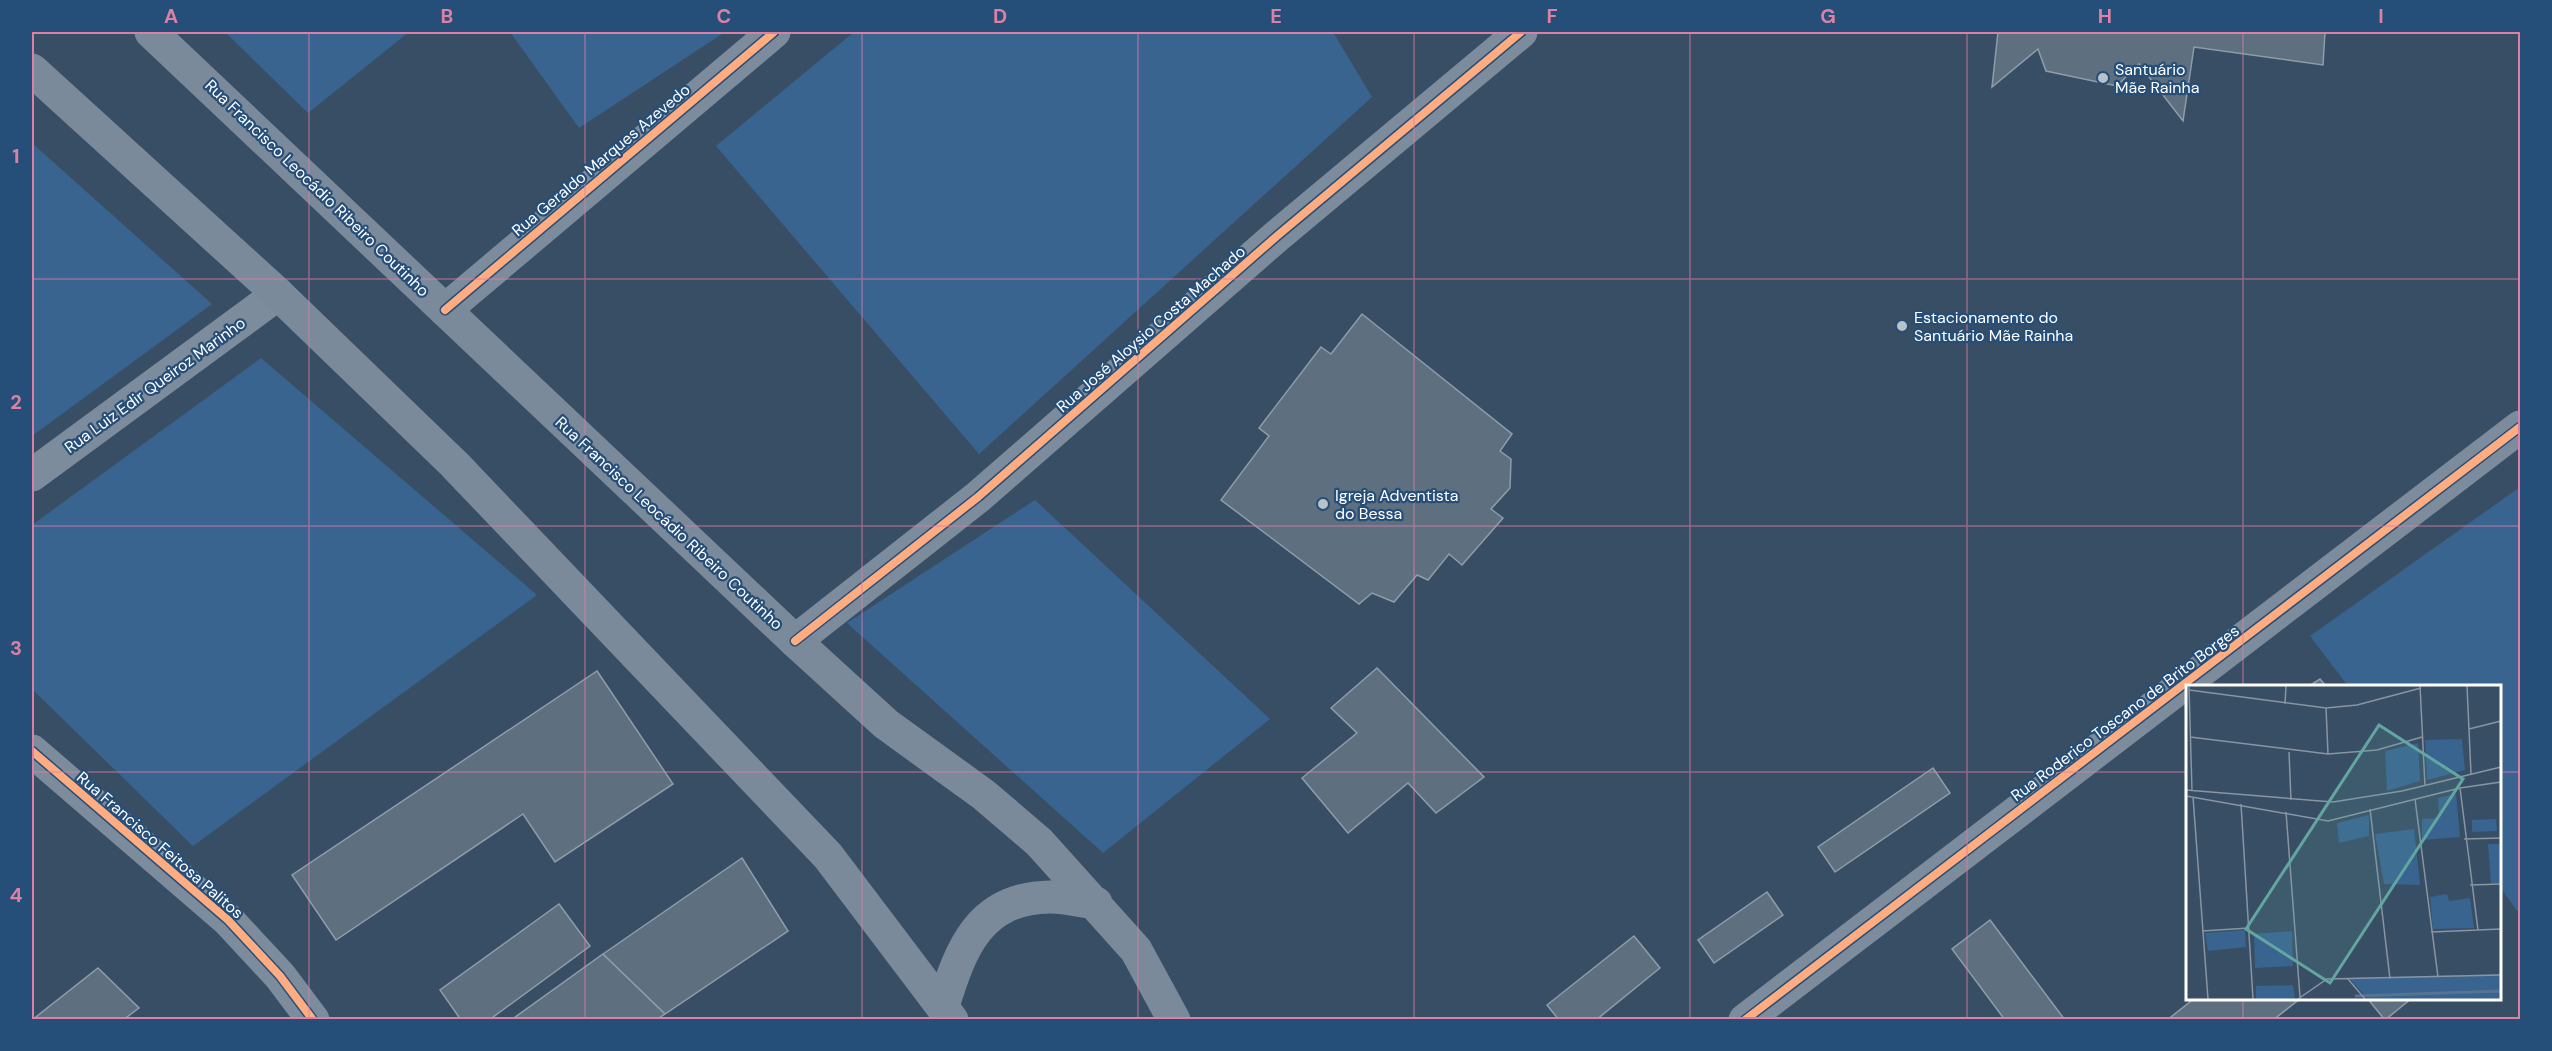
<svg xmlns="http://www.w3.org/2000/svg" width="2552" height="1051" viewBox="0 0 2552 1051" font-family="'DM Sans',sans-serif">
<rect width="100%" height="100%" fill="#384e65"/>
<path fill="#38648f" d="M225,32H409L308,113Z
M510,32H725L579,128Z
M854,32H1333L1372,97L979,454L716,146Z
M32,143L212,304L32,436Z
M261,358L537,595L193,846L32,689V525Z
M2520,487V915L2500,887V686H2348L2310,636Z
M1035,500L1270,719L1103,853L847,623Z"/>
<path fill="#5e6f80" stroke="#8f9dab" stroke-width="1.5" d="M1998,32H2325L2323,65L2194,47L2183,121L2139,64L2117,86L2046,71L2038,49L1992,87Z
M1362,314L1512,434L1500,451L1511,459L1510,488L1491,509L1503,518L1462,565L1449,554L1428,580L1417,575L1394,602L1372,593L1359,604L1221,500L1269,436L1259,428L1321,347L1331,354Z
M1377,668L1484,777L1436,813L1408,783L1348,833L1302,778L1357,733L1331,708Z
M597,671L673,784L555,862L523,814L336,940L292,875Z
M2320,679L2326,686H2309Z
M1933,768L1950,793L1835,872L1818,847Z
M742,858L788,931L665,1014L603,954Z
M1767,892L1783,915L1714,963L1698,940Z
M559,904L590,946L489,1020H461L440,990Z
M1990,920L2065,1020H2005L1952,949Z
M1634,936L1660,968L1596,1020H1559L1547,1005Z
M603,954L665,1014L656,1020H511Z
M98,968L139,1008L123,1020H32Z
M2195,998H2301L2273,1020H2167Z
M2367,998H2412L2385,1020Z"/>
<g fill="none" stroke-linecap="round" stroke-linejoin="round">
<path stroke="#7c8c9c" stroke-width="33" d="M445,310L774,32
M32,475L278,294
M795,641L978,497L1277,236L1521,32
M32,751L228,920L280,976L313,1020
M1745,1020L2520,427"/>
<path stroke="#7b8a9b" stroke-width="33" d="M151,32L795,641L886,724L984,795L1039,842L1136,950L1174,1020
M32,70L278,294L454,464L828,856L952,1020
M943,1006C961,948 979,898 1050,897C1065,897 1081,901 1096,903"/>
<g stroke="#254e78" stroke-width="11">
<path id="cycleway" d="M445,310L774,32
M795,641L978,497L1277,236L1521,32
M32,751L228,920L280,976L313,1020
M1745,1020L2520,427"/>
</g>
<use href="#cycleway" stroke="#ffac80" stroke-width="8"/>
</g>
<path fill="none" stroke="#dd80a5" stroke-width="1.5" stroke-opacity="0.55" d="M309,32V1020M585,32V1020M862,32V1020M1138,32V1020M1414,32V1020M1690,32V1020M1967,32V1020M2243,32V686M32,279H2520M32,526H2520M32,772H2188M2500,772H2520M2243,998V1020"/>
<g fill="#b9c1c9" stroke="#254e78" stroke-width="2">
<circle cx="2103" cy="78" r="6"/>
<circle cx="1902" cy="326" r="6"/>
<circle cx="1323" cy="504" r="6"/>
</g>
<g text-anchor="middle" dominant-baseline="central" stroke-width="4.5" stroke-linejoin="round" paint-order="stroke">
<g font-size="16" fill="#fff" stroke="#254e78" text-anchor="start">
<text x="2115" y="69">Santuário<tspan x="2115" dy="18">Mãe Rainha</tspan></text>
<text x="1914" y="317">Estacionamento do<tspan x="1914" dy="18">Santuário Mãe Rainha</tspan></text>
<text x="1335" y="495">Igreja Adventista<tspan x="1335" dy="18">do Bessa</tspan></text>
</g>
<g font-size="16" fill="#fff" stroke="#254e78">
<text transform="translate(601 160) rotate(-40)">Rua Geraldo Marques Azevedo</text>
<text transform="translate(317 188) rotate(44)">Rua Francisco Leocádio Ribeiro Coutinho</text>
<text transform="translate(1151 329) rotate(-41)">Rua José Aloysio Costa Machado</text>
<text transform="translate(155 385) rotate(-36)">Rua Luiz Edir Queiroz Marinho</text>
<text transform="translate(669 523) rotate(43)">Rua Francisco Leocádio Ribeiro Coutinho</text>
<text transform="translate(2125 713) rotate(-37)">Rua Roderico Toscano de Brito Borges</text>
<text transform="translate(160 845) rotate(41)">Rua Francisco Feitosa Palitos</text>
</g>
</g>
<g transform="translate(2186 685)">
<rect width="315" height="315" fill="#384e65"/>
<path d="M276,54L279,85L241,95L239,55ZM232,58L234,96L201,106L199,66ZM270,109L274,152L236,155V134L253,133L252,113ZM183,130V151L153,158L151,138ZM310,134L311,146L286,147V135ZM228,144L234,200L198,199L189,149ZM302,159H315V198L305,199ZM261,209L263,216L284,213L288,243L247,244L244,212ZM59,245L60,262L22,266L19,248ZM106,246L107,281L69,283L68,249ZM315,289V314H182L163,293ZM107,300L109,314H70V301Z" fill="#38648f"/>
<path fill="none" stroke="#567392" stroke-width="3" d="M169,311L315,306"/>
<path fill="none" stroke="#8895a3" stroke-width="1.5" d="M234,1L239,101M281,1L285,89M3,2L6,106M3,5L140,23L171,20L235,3M99,19L100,1M140,23L142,69M283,44L315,36M4,52L142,69L191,65L236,52M103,67L105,115M274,103L292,245M0,105L147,117L216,106L315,82M0,111L142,136L274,103L315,97M7,112L22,314M229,114L252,292M55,119L67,314M184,124L204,294M100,127L114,312M278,154L315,153M284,200L315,199M16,246L63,243M245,247L315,244M162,294L179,314M112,314L141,294L315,290"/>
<path fill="#63a6a1" fill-opacity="0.15" stroke="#63a6a1" stroke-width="3" d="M193,40L277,94L144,298L60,244Z"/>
<rect width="315" height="315" fill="none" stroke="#fff" stroke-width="3"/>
</g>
<rect width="2552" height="1051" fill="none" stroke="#254e78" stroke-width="66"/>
<rect x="33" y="33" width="2486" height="985" fill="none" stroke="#dd80a5" stroke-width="2"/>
<g font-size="20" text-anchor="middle" font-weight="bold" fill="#dd80a5">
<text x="171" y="23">A</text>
<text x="447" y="23">B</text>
<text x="724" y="23">C</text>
<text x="1000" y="23">D</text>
<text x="1276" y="23">E</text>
<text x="1552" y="23">F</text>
<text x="1828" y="23">G</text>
<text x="2105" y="23">H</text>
<text x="2381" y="23">I</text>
<text x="16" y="163">1</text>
<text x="16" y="409">2</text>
<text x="16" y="655">3</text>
<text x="16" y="902">4</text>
</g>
</svg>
